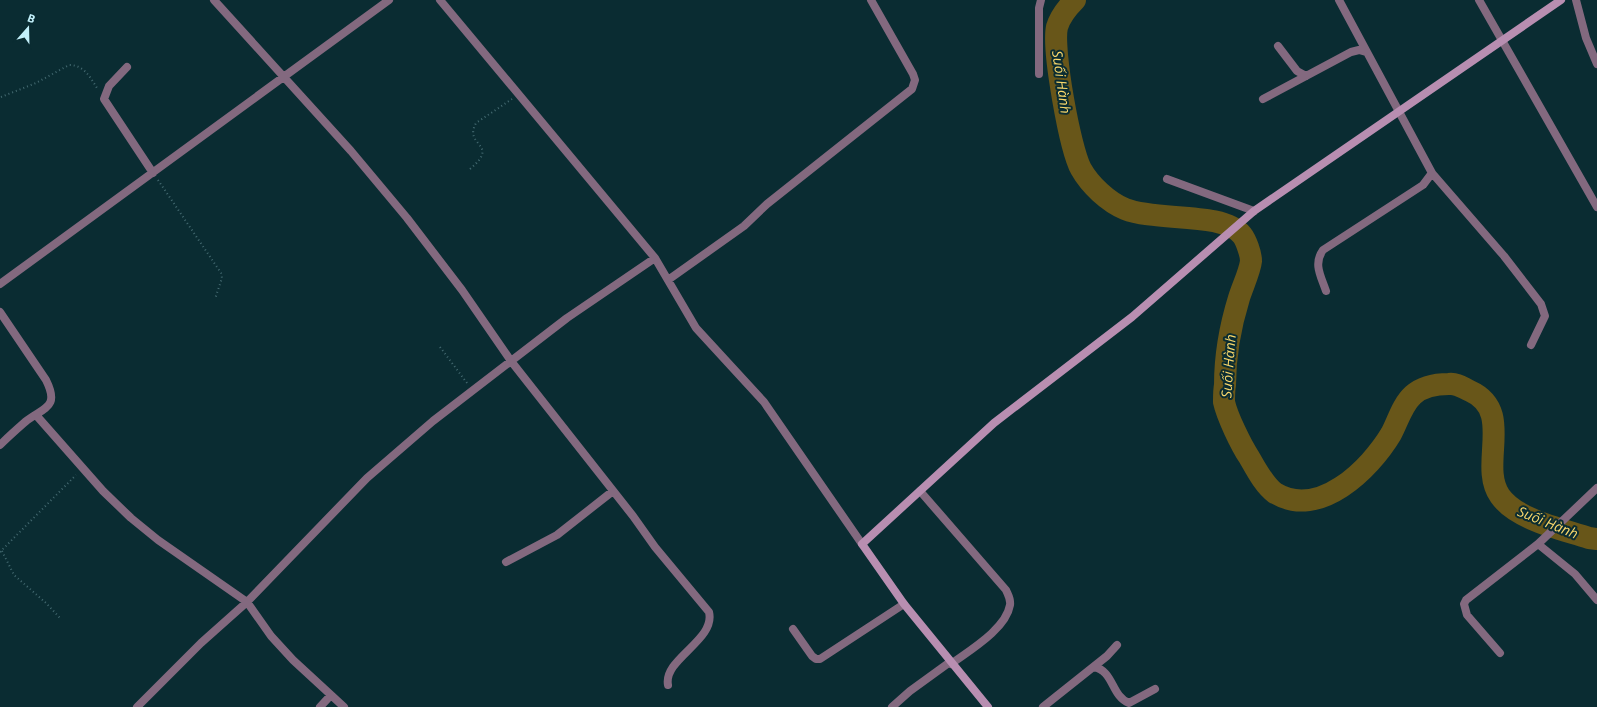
<svg xmlns="http://www.w3.org/2000/svg" width="1597" height="707" viewBox="0 0 1597 707" font-family="'Open Sans',sans-serif">
<rect width="100%" height="100%" fill="#0a2c32"/>
<g fill="none" stroke-linecap="round" stroke-linejoin="round">
<path stroke="#685619" stroke-width="22" d="M1075,0C1067,8 1060,17 1057,27C1052,49 1070,149 1081,169C1090,185 1108,202 1125,209C1157,222 1222,211 1242,235C1246,240 1251,254 1251,261C1250,271 1242,288 1239,298C1230,327 1225,355 1225,385C1224,390 1224,397 1224,402C1227,416 1241,445 1249,457C1256,469 1264,485 1275,493C1319,520 1370,469 1391,434C1398,421 1402,405 1413,395C1423,386 1436,384 1449,384C1457,383 1463,388 1470,391C1515,411 1478,465 1500,496C1517,520 1562,529 1589,538L1597,539"/>
<path stroke="#446a71" stroke-width="2" stroke-dasharray="1 3" stroke-linecap="butt" d="M1,97L36,83L69,65C84,65 90,77 97,88
M470,169C501,143 463,147 476,123L512,99
M158,180L221,273L222,278L215,299
M440,347L467,383
M2,551L14,575L46,603L60,618
M0,552L76,475"/>
<path stroke="#83697f" stroke-width="8" d="M214,0L351,151L407,218L462,290L511,361L633,516L655,547L709,612C716,640 663,659 668,685
M440,0L655,258L696,328L764,402L862,544
M1339,0L1432,173L1504,256L1541,304L1545,316L1531,345
M1479,0L1597,207
M1576,0L1586,38L1597,64
M1278,46L1297,71L1306,76
M127,67L109,86L104,99L153,173
M1039,74V8L1041,0
M1263,99L1351,52L1359,50L1366,52
M1167,179L1254,211
M668,280L744,226L767,204L912,89L915,80L913,74L871,0
M0,284L389,0
M1326,291C1321,276 1313,264 1323,250L1423,185L1432,173
M0,312L46,380C60,408 44,407 25,422C17,429 8,437 0,445
M36,415L103,491L131,518L158,540L247,602L271,636L293,660L344,707
M920,491L1006,590C1008,595 1011,599 1010,605C1006,629 970,650 951,664
M1538,544L1575,574L1597,600
M506,562L557,535L613,491
M793,629L812,656L816,659H820L904,604
M1500,653L1467,615L1464,604L1466,600L1538,544L1597,488
M1094,667C1114,671 1111,696 1129,703L1155,689
M137,707L201,643L247,602L367,478L433,421L567,318L655,258
M320,707L331,695
M892,707L910,691L950,662
M1043,707L1107,656L1117,645"/>
<path stroke="#b88eb1" stroke-width="8" d="M988,707L904,604L862,544L994,423L1132,317L1254,211L1561,0"/>
</g>
<g text-anchor="middle" dominant-baseline="central" stroke-width="4" stroke-linejoin="round" paint-order="stroke">
<g font-size="14" font-style="italic" fill="#f9d86c" stroke="#0a2c32">
<text transform="translate(1062 82) rotate(82)">Suối Hành</text>
<text transform="translate(1228 366) rotate(-86)">Suối Hành</text>
<text transform="translate(1548 522) rotate(22)">Suối Hành</text>
</g>
</g>
<g transform="translate(28 28) rotate(20)" stroke="#0a2c32" stroke-width="3" paint-order="stroke">
<path d="M0-3L7 15L0 10L-7 15Z" fill="#c2f0fa"/>
<text y="-6" font-size="11" font-weight="bold" text-anchor="middle" fill="#c2f0fa">B</text>
</g>
</svg>
